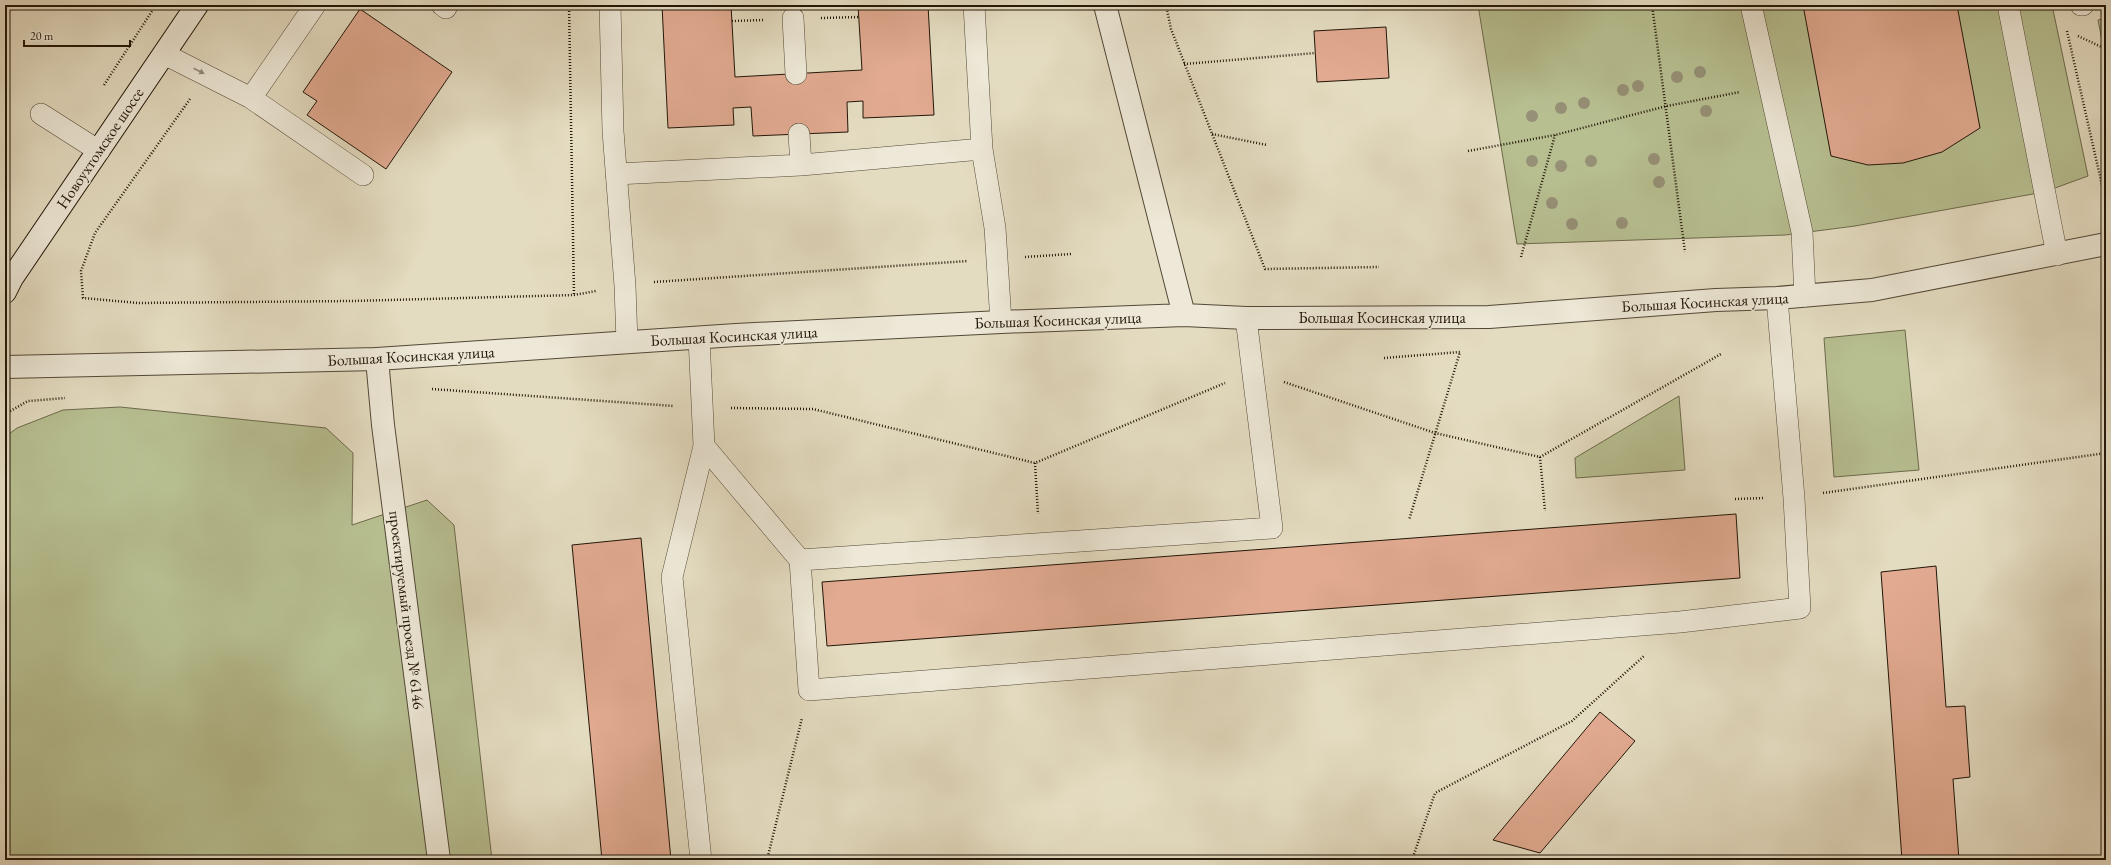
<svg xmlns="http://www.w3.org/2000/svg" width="2111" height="865" viewBox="0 0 2111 865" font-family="'EB Garamond',serif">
<rect width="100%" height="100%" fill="#e4dcc1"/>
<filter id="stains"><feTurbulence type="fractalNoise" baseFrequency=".005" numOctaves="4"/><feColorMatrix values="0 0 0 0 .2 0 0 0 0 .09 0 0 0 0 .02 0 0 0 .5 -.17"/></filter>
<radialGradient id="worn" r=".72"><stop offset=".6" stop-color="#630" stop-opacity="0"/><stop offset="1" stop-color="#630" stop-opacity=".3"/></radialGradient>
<path fill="#b7bf91" stroke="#6c6a4c" d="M1478,5H2052L2088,176L2044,192L1855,226L1785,235L1517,244Z
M2106,18V61L2098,20Z
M1905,330L1919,470L1834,477L1824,338Z
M1679,396L1685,470L1576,478L1575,458Z
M120,407L326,428L353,453L352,525L427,500L454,525L492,860H5V437L17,428L63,410Z"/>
<path fill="#e1aa91" stroke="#221608" d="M662,5H731L735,77L862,70L858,5H928L934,115L863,118V101L847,102L848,132L753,136L751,107L733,108L734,125L668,128Z
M1803,5H1957L1980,128L1942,152L1903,163L1868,165L1831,156Z
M360,9L452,72L386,169L307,115L317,101L303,92Z
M1386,27L1389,78L1317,82L1314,31Z
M1736,514L1740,578L827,646L822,582Z
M641,538L671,860H602L572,545Z
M1936,566L1946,707L1965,706L1970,777L1953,779L1959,860H1902L1881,572Z
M1600,712L1635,741L1540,853L1493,840Z"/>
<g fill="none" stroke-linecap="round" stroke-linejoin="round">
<g stroke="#524836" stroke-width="22">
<path id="service" d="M442,5L446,8
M610,5L613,131L625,286L627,342
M974,5L982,149L995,228L1001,322
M1751,5L1802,232L1805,296
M2008,5L2057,255
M2081,5H2083
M793,18L796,74
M164,54L251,98L363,175
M251,98L315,5
M41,114L99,151
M799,134L801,165
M616,174L801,165L982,149
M699,338L704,446L800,560L809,690L1680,622L1800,608L1794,498L1777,298
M800,560L1272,528L1246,318
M701,860L672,577L704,446"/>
</g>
<g stroke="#524836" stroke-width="24">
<path id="minor" d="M377,359L383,425L439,860"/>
</g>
<g stroke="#524836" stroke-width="24">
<path id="tertiary" d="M1105,5L1184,315
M5,367L377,359L736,335L1001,322L1184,315L1246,318L1489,317L1716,300L1777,298L1872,290L2106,244"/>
</g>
<g stroke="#221608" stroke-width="24">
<path id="secondary" d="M5,292L12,278L197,5"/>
</g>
<path stroke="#221608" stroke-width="2.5" stroke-dasharray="1 2" stroke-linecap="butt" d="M569,5L574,295
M1166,5L1171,29L1265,269L1379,267
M1652,5L1685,252
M821,18L859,17
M732,21L764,20
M2067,31L2104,194
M2078,36L2106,49
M1184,64L1315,53
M104,85L156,5
M190,99L95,233L81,271L83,298L138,303L353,301L574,295L596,291
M1212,134L1267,145
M1468,151L1555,135L1667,106L1740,92
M1025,257L1071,254
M1521,257L1555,135
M654,282L968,261
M1384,358L1460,352L1409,520
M1284,382L1435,433L1540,457L1721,354
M432,389L674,406
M731,408L813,409L1035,463L1225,383
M5,414L28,401L65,398
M1540,457L1545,511
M1035,463L1038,514
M1823,493L2106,453
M1735,499L1765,498
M767,860L802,718
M1412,860L1435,793L1572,721L1645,655"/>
<use href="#service" stroke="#ede8d7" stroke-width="21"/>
<use href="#minor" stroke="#ede8d7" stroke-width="22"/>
<use href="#tertiary" stroke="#ede8d7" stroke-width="22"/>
<use href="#secondary" stroke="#ede8d7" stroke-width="22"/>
</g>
<g fill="#969076">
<circle cx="1700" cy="72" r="6"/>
<circle cx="1677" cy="77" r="6"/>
<circle cx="1638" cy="86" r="6"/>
<circle cx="1623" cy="90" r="6"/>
<circle cx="1584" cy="103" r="6"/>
<circle cx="1561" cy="108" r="6"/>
<circle cx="1706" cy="111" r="6"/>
<circle cx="1532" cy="116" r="6"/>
<circle cx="1654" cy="159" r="6"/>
<circle cx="1532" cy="161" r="6"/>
<circle cx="1591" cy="161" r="6"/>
<circle cx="1561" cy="166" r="6"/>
<circle cx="1659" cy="182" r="6"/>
<circle cx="1552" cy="203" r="6"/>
<circle cx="1622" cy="223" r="6"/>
<circle cx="1572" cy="224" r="6"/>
</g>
<defs><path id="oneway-solid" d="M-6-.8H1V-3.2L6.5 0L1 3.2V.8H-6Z"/></defs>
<use fill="#928a7a" href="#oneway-solid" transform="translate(199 71) rotate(27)"/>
<g text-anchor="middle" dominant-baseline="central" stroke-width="3" stroke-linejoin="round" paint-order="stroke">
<g font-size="16" fill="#221608" stroke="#ede8d7">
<text transform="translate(100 148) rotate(-56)">Новоухтомское шоссе</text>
<text transform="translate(1705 302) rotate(-3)">Большая Косинская улица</text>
<text x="1382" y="317">Большая Косинская улица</text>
<text transform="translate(1058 320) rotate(-2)">Большая Косинская улица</text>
<text transform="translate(734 336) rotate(-3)">Большая Косинская улица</text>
<text transform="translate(411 356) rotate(-3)">Большая Косинская улица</text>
<text transform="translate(407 610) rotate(83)">проектируемый проезд № 6146</text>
</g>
</g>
<rect width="2111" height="865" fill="none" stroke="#e4dcc1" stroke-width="20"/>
<rect x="6" y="6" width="2099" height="853" fill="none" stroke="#221608" stroke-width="2"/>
<rect x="10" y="10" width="2091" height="845" fill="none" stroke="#221608"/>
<path d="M24 40v6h106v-6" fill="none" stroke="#221608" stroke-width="2"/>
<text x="30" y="40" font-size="12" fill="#221608" stroke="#ede8d7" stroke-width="3" paint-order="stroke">20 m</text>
<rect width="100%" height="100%" filter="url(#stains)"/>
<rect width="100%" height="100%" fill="url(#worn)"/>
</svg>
